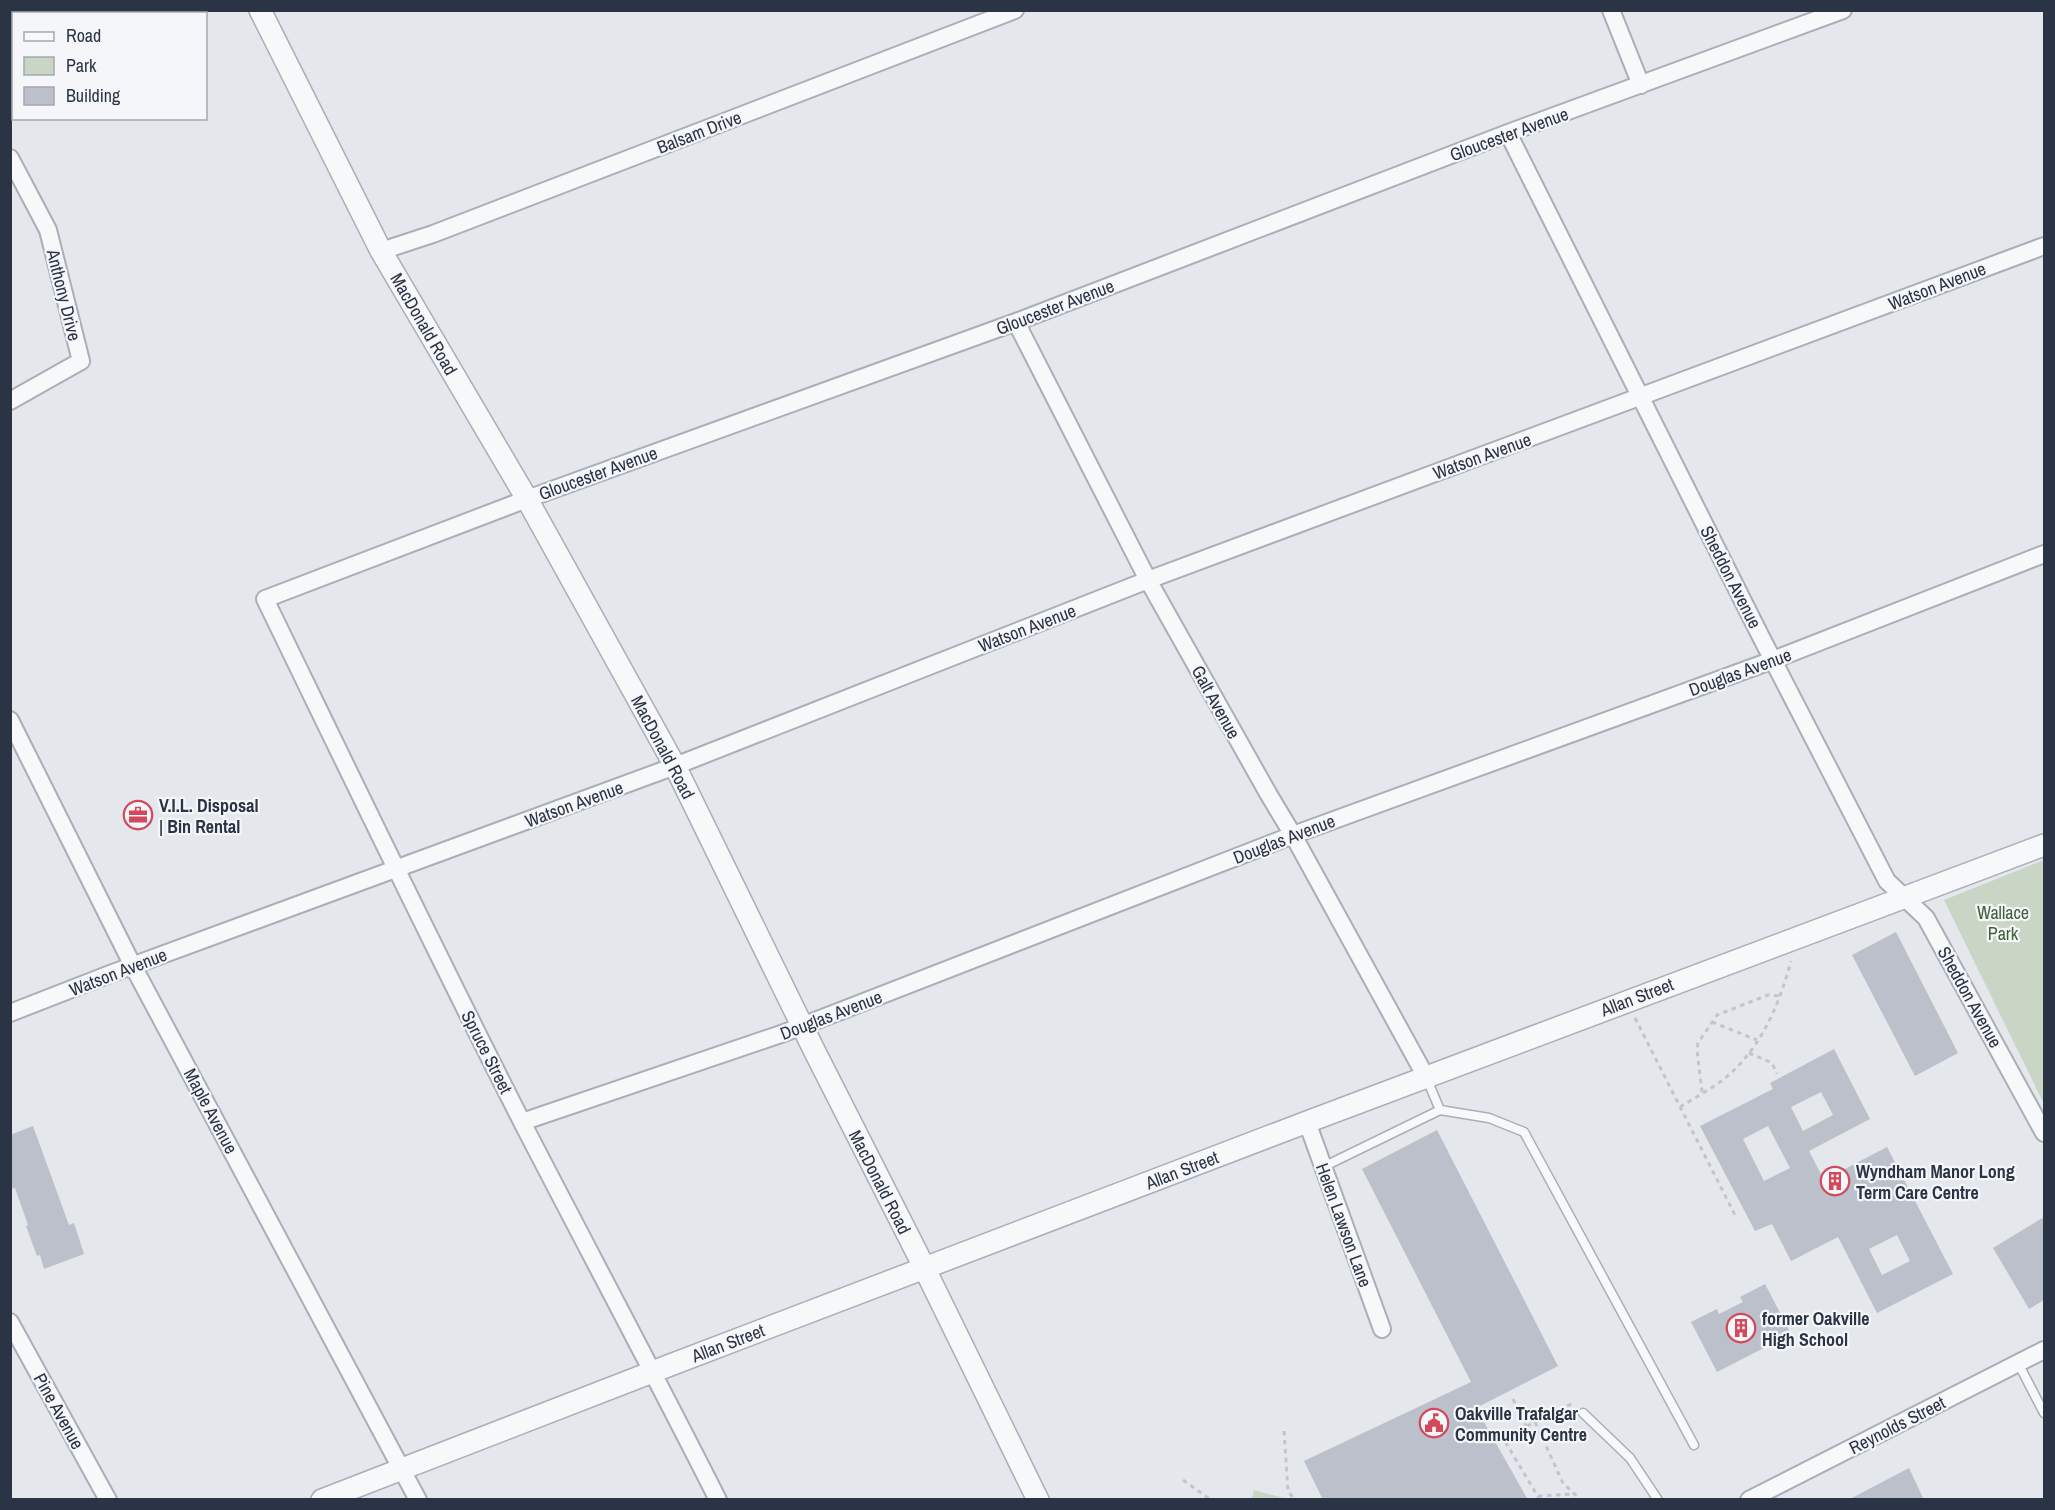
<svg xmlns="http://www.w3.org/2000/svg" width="2055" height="1510" viewBox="0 0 2055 1510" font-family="'Archivo Narrow',sans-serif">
<rect width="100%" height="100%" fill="#e4e7ec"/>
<path fill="#c9d6c5" d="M2044,860V1104L1944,900Z
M1254,1490L1287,1499H1252Z"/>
<path fill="#bbc0ca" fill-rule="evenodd" d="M1896,932L1958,1053L1915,1076L1852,955Z
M1834,1049L1870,1119L1809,1151L1824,1180L1887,1147L1953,1274L1877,1313L1838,1237L1791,1261L1772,1224L1755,1231L1700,1126L1773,1089L1770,1083ZM1821,1092L1833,1115L1803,1131L1791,1107ZM1768,1126L1790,1168L1764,1181L1743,1139ZM1897,1235L1910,1261L1882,1275L1869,1249Z
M33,1126L69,1225L74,1223L84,1254L44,1269L40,1255L37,1256L26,1226L28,1225L15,1188L10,1189V1135Z
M1437,1130L1558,1366L1476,1408L1528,1500H1323L1304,1461L1471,1382L1362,1169Z
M2044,1217V1300L2029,1309L1993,1248Z
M1765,1284L1791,1334L1717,1372L1691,1322L1717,1309L1719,1314L1743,1302L1740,1297Z
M1909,1468L1924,1500H1848Z"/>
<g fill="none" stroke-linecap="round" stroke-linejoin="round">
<g stroke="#a9aeb7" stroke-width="11">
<path id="service" d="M1426,1077L1440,1110L1489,1118L1524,1132L1694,1445
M1323,1167L1440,1110
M2018,1363L2044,1413
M1583,1413L1630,1458L1658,1500"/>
</g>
<g stroke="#a9aeb7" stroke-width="20">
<path id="minor" d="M1611,10L1641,85
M1508,133L1761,637L1887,881L1926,918L2044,1133
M10,158L48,230L81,361L10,401
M381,251L433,234L1015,10
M1016,322L1148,580L1269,795L1293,835L1426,1077
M10,720L133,966L418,1500
M10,1013L110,974L675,766L1148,580L2044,246
M522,1122L784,1033L1293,835L1773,660L2044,554
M1307,1122L1382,1329
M10,1322L108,1500
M718,1500C654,1373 587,1248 522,1122C434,949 350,774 265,599L527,499L1016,322L1508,133L1843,10
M1749,1500L2044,1350"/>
</g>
<g stroke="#a9aeb7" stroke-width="24">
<path id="tertiary" d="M260,10L381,251L527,499L675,766L814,1050L917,1253L1038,1500
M322,1500L673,1364L1307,1122L2044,845"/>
</g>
<path stroke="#c2c5cb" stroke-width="3" stroke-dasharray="4.5 4.5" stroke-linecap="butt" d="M1635,1018L1736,1217
M1712,1022L1757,1040
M1749,1053L1772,1063L1777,1074
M1702,1092L1697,1050L1698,1043L1717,1015L1768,995L1781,996
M1680,1107C1693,1099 1707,1091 1720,1082C1759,1053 1779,1006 1791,961
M1513,1399L1526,1426
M1535,1422L1563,1483L1581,1500
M1284,1431L1288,1491L1295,1500
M1183,1480L1211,1500
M1538,1496L1575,1494
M1540,1500L1503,1438L1575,1402"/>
<use href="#service" stroke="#f7f8fa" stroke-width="8"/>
<use href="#minor" stroke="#f7f8fa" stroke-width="16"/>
<use href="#tertiary" stroke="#f7f8fa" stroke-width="21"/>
</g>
<defs>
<g id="office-ring" transform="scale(1.5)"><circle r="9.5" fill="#f4f6f9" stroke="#d1495b" stroke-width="1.5"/><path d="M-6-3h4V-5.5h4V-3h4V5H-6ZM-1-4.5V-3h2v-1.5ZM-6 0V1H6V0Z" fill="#d1495b"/></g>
<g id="building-ring" transform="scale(1.5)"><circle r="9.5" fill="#f4f6f9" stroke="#d1495b" stroke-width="1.5"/><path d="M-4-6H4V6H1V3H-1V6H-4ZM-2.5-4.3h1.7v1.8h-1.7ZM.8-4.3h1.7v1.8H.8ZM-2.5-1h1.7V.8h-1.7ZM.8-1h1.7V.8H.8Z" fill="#d1495b"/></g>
<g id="civic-ring" transform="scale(1.5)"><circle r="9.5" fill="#f4f6f9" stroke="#d1495b" stroke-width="1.5"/><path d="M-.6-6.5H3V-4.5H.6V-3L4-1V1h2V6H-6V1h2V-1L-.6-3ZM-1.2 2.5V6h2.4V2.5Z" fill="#d1495b"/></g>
</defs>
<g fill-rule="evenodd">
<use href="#office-ring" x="138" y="815"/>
<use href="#building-ring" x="1835" y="1181"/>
<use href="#building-ring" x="1741" y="1328"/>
<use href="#civic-ring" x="1434" y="1423"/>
</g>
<g text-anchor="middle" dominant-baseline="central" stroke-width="4.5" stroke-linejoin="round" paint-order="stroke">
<g font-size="18" fill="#2b3445" stroke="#f4f6f9">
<text transform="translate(699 132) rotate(-21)">Balsam Drive</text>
<text transform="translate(1509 134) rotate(-20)">Gloucester Avenue</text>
<text transform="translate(1937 286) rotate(-21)">Watson Avenue</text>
<text transform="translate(64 295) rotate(76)">Anthony Drive</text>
<text transform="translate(1055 307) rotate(-21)">Gloucester Avenue</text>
<text transform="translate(424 324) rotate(60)">MacDonald Road</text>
<text transform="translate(1482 456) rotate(-20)">Watson Avenue</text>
<text transform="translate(598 473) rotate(-20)">Gloucester Avenue</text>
<text transform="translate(1731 577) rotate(63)">Sheddon Avenue</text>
<text transform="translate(1027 628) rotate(-21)">Watson Avenue</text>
<text transform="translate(1740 672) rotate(-20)">Douglas Avenue</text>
<text transform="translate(1216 702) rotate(61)">Galt Avenue</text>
<text transform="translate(663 747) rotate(62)">MacDonald Road</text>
<text transform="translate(574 804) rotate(-20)">Watson Avenue</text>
<text transform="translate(1284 839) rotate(-21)">Douglas Avenue</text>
<text transform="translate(118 972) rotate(-21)">Watson Avenue</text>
<text transform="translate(1637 997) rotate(-21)">Allan Street</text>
<text transform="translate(1970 997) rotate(61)">Sheddon Avenue</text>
<text transform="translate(831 1015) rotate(-21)">Douglas Avenue</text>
<text transform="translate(487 1052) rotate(63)">Spruce Street</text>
<text transform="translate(211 1111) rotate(62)">Maple Avenue</text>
<text transform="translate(1182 1170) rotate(-21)">Allan Street</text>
<text transform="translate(880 1182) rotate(63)">MacDonald Road</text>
<text transform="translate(1344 1225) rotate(70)">Helen Lawson Lane</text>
<text transform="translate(728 1343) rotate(-21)">Allan Street</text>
<text transform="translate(59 1411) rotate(61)">Pine Avenue</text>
<text transform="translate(1897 1425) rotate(-27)">Reynolds Street</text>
</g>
<g font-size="18" font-weight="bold" fill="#2b3445" stroke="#f4f6f9" text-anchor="start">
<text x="159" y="805">V.I.L. Disposal<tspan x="159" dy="21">| Bin Rental</tspan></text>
<text x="1856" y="1171">Wyndham Manor Long<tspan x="1856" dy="21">Term Care Centre</tspan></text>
<text x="1762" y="1318">former Oakville<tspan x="1762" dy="21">High School</tspan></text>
<text x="1455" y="1413">Oakville Trafalgar<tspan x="1455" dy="21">Community Centre</tspan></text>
</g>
<g font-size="18" fill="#3f6138" stroke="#f4f6f9">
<text x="2003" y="912">Wallace<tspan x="2003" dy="21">Park</tspan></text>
</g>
</g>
<rect width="2055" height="1510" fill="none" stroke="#2b3445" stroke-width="24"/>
<rect x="12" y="12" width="195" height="108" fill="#f4f6f9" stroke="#a4a8b1" stroke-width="1.5"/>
<rect x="24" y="32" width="30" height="9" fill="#f7f8fa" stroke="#a4a8b1" stroke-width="1.5"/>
<text x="66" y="42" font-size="18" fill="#2b3445">Road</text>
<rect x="24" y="57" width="30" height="18" fill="#c9d6c5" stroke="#a4a8b1" stroke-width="1.5"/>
<text x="66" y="72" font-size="18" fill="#2b3445">Park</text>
<rect x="24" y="87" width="30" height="18" fill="#bbc0ca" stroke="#a4a8b1" stroke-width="1.5"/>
<text x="66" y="102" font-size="18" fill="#2b3445">Building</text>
</svg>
